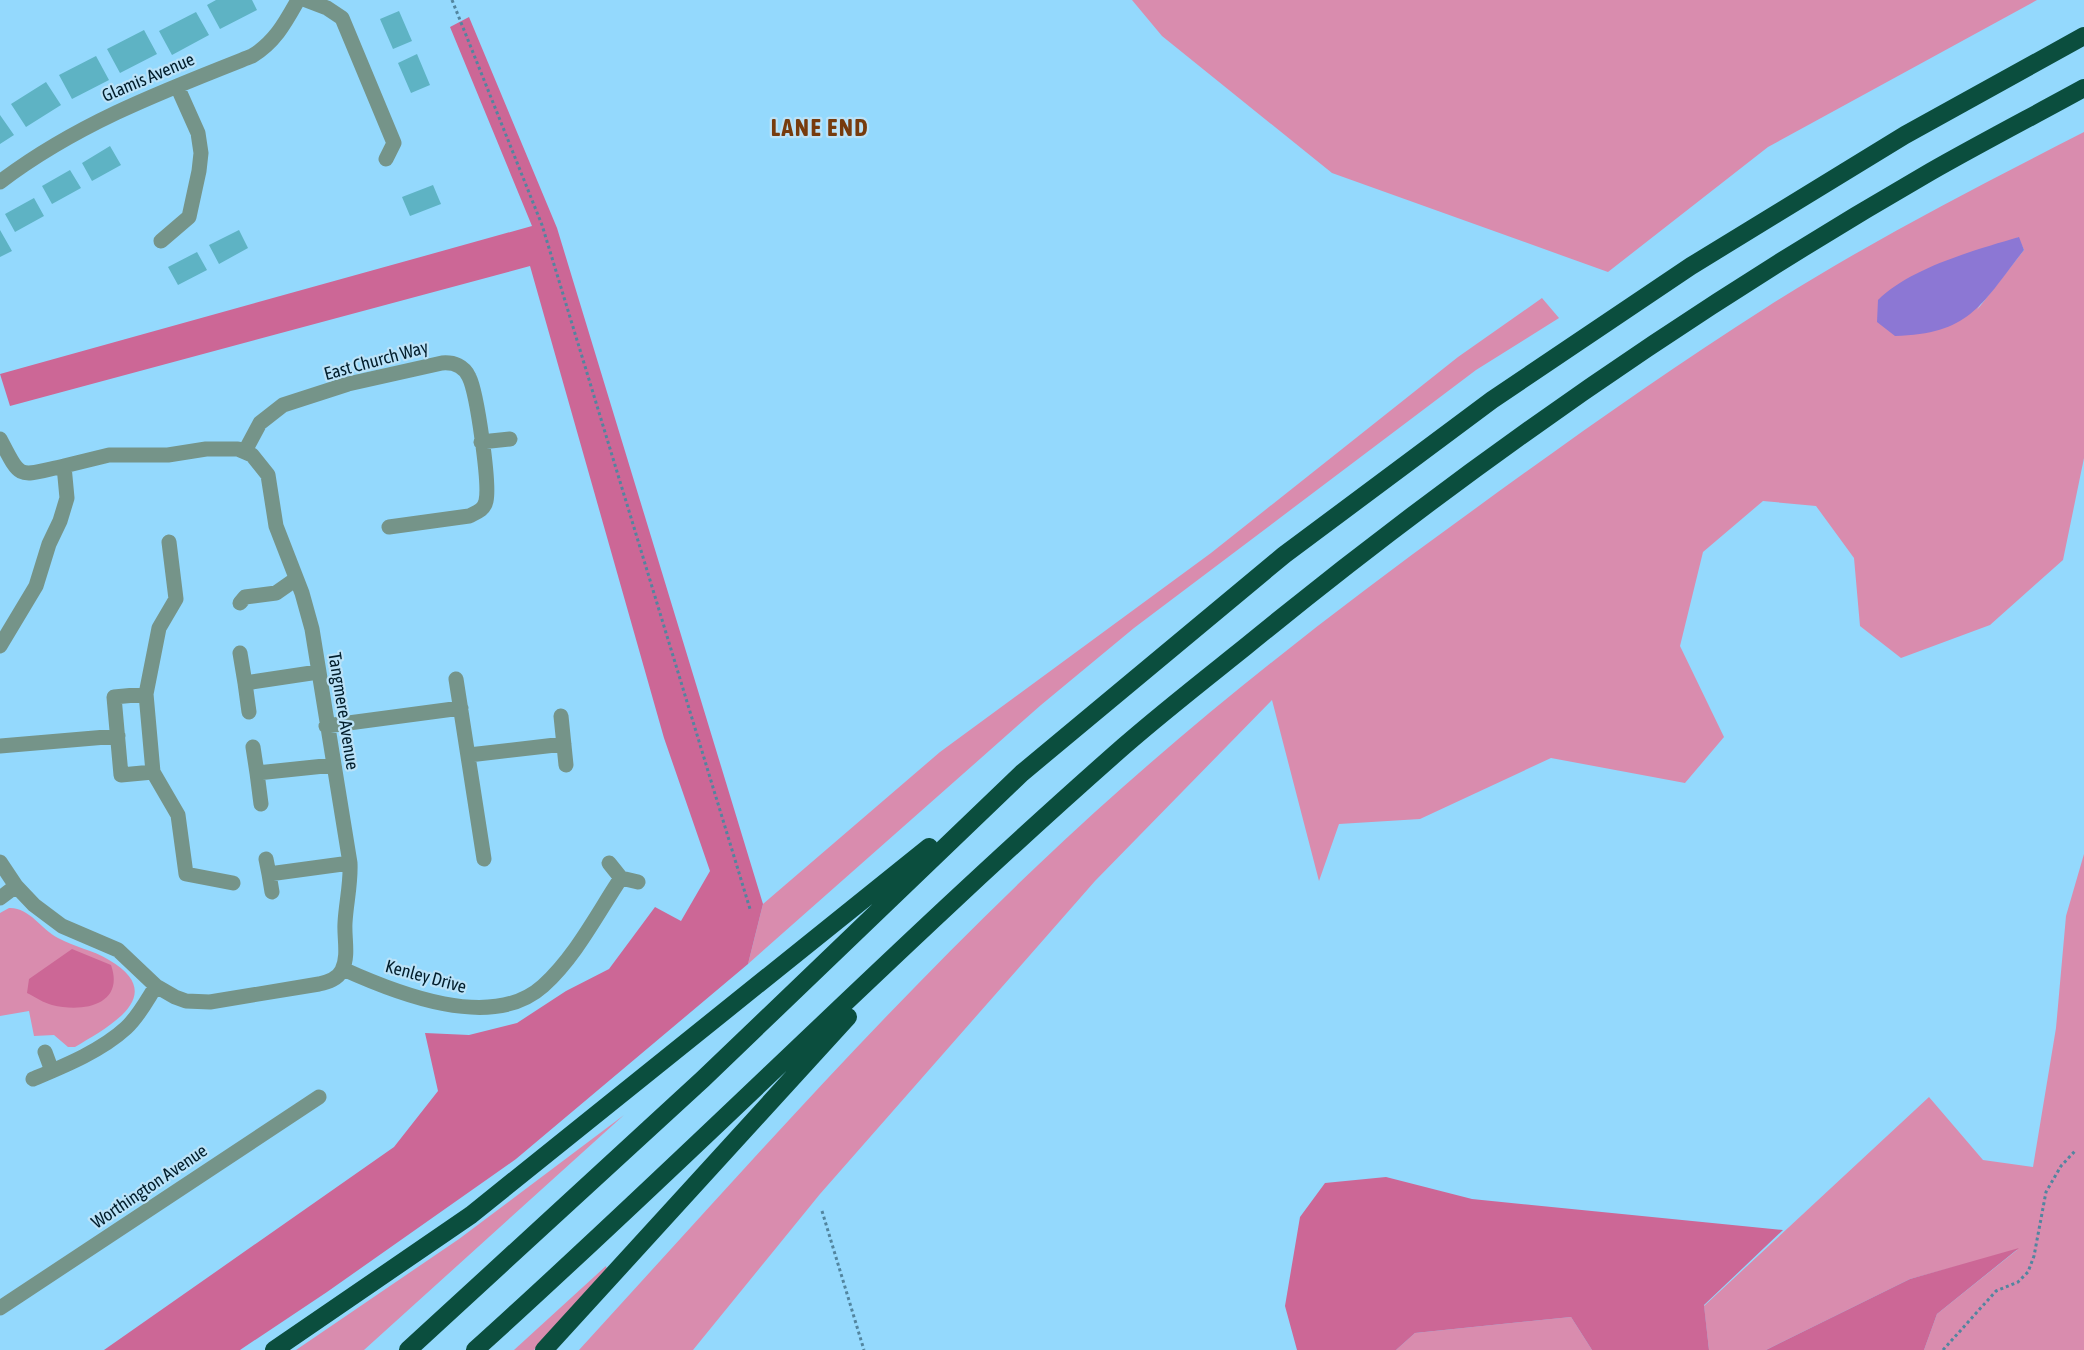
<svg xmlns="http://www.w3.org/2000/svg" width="2084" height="1350" viewBox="0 0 2084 1350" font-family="'Asap Condensed',sans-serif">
<rect width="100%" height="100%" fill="#94d9fd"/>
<path fill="#d98cae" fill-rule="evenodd" d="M1132,0H2037L1768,147L1608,272L1332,173L1162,36Z
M2084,132V458L2063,560L1990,625L1901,658L1860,626L1854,558L1816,506L1763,501L1703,552L1680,646L1724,737L1685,783L1551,758L1420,819L1339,824L1319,881L1272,700L1095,881L820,1194L693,1350H579C729,1186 876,1019 1037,866C1169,740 1313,626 1461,519C1561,446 1662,374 1767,307C1869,242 1977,187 2084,132ZM2018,237L2024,250L1977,310Z
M1542,298L1559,318L1476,370L1134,628L1041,705L748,964L763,904L940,752L1211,553L1458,357Z
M2084,854V1350H1924L1937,1314L2017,1250L1910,1279L1766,1350H1709L1704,1306L1929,1097L1983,1160L2033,1167L2056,1028L2066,916Z
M9,908C29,907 41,929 58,938C74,947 93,950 109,960C169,995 110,1026 75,1047H68L54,1035L34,1036L29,1011L0,1016V913Z
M624,1115L364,1350H296L459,1239Z
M606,1266L607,1270L534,1350H514Z
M1571,1317L1592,1350H1396L1415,1333Z"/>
<path fill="#cc6796" d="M469,17L557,228L763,904L748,964L516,1159L327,1292L240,1350H104L394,1147L438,1091L425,1033L469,1035L517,1023L566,991L609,969L655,907L681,921L710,871L664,738L530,266L10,406L0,374L532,226L450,27Z
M72,949L111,965C125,1005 83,1013 52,1005C44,1003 35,997 27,993L29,979Z
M1386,1177L1472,1199L1783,1230L1704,1305L1709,1350H1592L1571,1317L1415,1333L1396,1350H1297L1285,1306L1300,1217L1325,1183Z
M2019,1248L1937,1314L1924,1350H1766L1910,1279Z"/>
<path fill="#8c77d4" d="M2019,237L2024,250C1981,305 1970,334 1895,336L1877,322L1878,300C1910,268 1975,250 2019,237Z"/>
<path fill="#5eb3c4" d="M216,0H252L257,10L220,29L207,5Z
M399,11L412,41L393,49L380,19Z
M196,12L209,35L172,55L159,31Z
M144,30L157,54L120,73L107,49Z
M417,54L430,85L411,93L398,63Z
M96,56L109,80L72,99L59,75Z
M46,82L61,105L26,127L11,104Z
M0,115L14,135L0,144Z
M110,146L121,165L92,181L82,163Z
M70,170L81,188L52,204L42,186Z
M433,185L441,204L410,216L402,197Z
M34,198L44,216L15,232L5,214Z
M0,230L12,251L0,257Z
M239,230L248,248L219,264L209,245Z
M197,252L207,270L178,285L168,267Z"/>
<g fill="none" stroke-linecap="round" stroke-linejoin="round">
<path stroke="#52859f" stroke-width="3" stroke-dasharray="3 3" stroke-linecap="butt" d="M452,0L542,225L750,909
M822,1211L864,1350
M1943,1350L1996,1291L2018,1282L2028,1272L2034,1256L2046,1192L2061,1166L2075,1151"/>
<path stroke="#759489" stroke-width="15" d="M306,0L327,8L342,18L394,143L386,159
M0,182C76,124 163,91 252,56C275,42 285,23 298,0
M161,241L189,217L199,171L201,153L198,133L177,86
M0,439C22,481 17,476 64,466
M481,442L510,439
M245,451L260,423L283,405L348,384L442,363C454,362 464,366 469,377C477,393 490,484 486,501C484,510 477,512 469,516L389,527
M240,603L245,597L276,593L296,579
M0,646L36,586L49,544L60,521L67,498L64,466L109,455H168L206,449H238L252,455L268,475L276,526L302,593L312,629L350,863C351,884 346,903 345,923C344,938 349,956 342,970C338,979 328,982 319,984L210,1002L186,1001L175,997L156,986L118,950L62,926L34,905L16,886L0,862
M240,653L245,683L318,672
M456,679L484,859
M245,683L249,712
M146,694L153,772L121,775L114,697Z
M146,694L159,628L176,599L169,542
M561,716L566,765
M326,726L461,708
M0,746L118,736
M253,747L257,773L334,765
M469,755L564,744
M153,772L178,815L186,874L233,883
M257,773L261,804
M266,859L269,874L350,863
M609,863L621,878L638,882
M269,874L272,892
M0,898L16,886
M343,969C396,993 492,1032 543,986C576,956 597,914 621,878
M45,1052L52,1071
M33,1079C64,1066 101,1051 126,1028C139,1016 147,1000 156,986
M0,1308L319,1097"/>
<path stroke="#0b4e3e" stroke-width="18" d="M274,1350L471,1215L929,847
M408,1350L703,1079L1022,773L1284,555L1492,400L1691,266L1905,135L2084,36
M475,1350C695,1152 902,941 1124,746C1163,712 1204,680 1244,648C1459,472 1689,311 1930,172C1981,143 2033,116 2084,88
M544,1350L848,1017"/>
</g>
<g text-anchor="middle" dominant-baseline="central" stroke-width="4.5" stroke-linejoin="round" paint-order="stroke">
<g font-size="18" fill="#021e2c" stroke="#bae2f8">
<text transform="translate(148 77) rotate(-23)">Glamis Avenue</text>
<text transform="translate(376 360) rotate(-15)">East Church Way</text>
<text transform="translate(344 711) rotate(81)">Tangmere Avenue</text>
<text transform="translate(426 976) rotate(15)">Kenley Drive</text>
<text transform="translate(149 1186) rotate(-34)">Worthington Avenue</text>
</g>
<g font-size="24" font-weight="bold" letter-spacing="1.5" fill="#773b0d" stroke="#bae2f8">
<text x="820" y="127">LANE END</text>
</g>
</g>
</svg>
